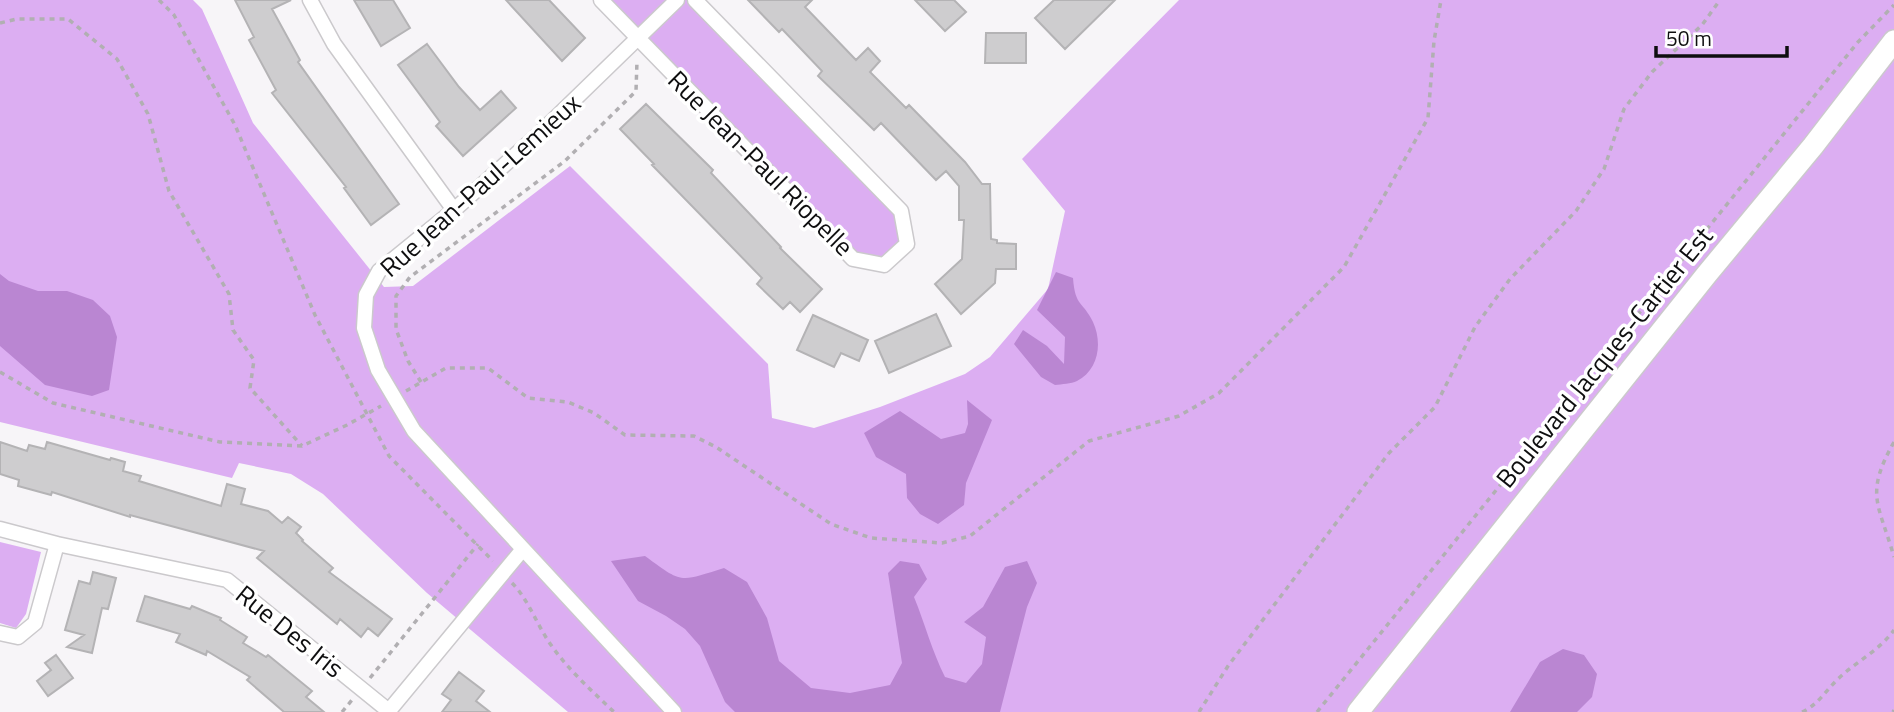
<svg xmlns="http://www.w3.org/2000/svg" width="1894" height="712" viewBox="0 0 1894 712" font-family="'Titillium Web',sans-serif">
<rect width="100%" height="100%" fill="#f7f5f8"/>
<path fill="#dcaef2" d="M0,0H193L202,9L253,123L384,287L413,286L570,166L768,364L772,418L814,428L880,407L965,374L990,357L1048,289L1065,211L1022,159L1179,0H1894V712H568L427,593L323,494L291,474L239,463L232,478L0,422Z
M601,0H695L901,211L907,244L884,265L853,259Z
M0,542L41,552L26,614L16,628L0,623Z"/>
<path fill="#ba86d2" d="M1056,272L1073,278C1075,307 1083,301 1093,322C1103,344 1098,370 1077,381C1071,384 1062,384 1055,385L1041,377L1014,344L1023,330L1047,346L1064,364L1065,337L1037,310Z
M0,274L9,281L38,291H67L93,300L110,316L117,337L109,390L92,396L45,385L0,346Z
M967,400L992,420L966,483L964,505L938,524L920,514L907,498L906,474L876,457L864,433L900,411L941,439L965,433L968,424Z
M645,556C683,584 679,582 724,568L747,582L767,618L779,661L811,688L850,693L890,685L902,663L888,573L900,561L919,564L927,579L914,597C925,624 932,651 945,677L966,683L982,664L986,637L964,622L983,607L1005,567L1027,561L1037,583L1027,607L1000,712H735L725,702L700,646L685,629L666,616L638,601L611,561Z
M1563,649L1584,655L1597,674L1592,697L1577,712H1510L1540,662Z"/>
<path fill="#cecdcf" stroke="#b4b3b5" stroke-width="2" d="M235,0H291L272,9L300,60L298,62L399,204L371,225L344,188L346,187L272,93L276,90L249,40L254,37Z
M354,0H393L410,28L381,46Z
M506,0H549L585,38L562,61Z
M748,0H812L805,7L856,60L868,48L880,61L870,72L906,108L909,105L965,162L982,184H990L991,239L997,240V243L1016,244V269H996L995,283L961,314L935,284L962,259L964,220H959V186L946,171L936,180L881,123L874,130L818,76L822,71L782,29L779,32Z
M915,0H954L966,12L945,31Z
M1054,0H1115L1065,49L1035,18Z
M986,33H1026V63H985Z
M427,44L459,87L480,110L501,91L516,108L463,156L436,126L440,122L398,65Z
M646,104L713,170L711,173L781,247L780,248L822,289L800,312L790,302L783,309L757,284L762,278L652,165L654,164L620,129Z
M936,314L951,346L889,373L875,341Z
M813,315L868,340L859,361L841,353L834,367L797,350Z
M0,442L27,451L29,445L45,449L47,442L110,460L111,458L125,462L123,471L141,476L139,481L221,506L227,484L245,489L241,504L268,511L282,523L288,517L301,527L296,533L303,540L302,541L333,568L329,572L392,619L378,636L368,628L361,637L340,619L337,624L257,558L264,551L171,526L130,515V517L52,492L51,495L18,486L19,480L0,474Z
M93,572L116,578L108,609L102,608L92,653L67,647L84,635L65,630L79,581L90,584Z
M145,596L190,609L192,606L221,618L220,620L247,637L243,643L266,657L268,655L312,691L306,697L324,712H284L247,680L250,677L207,651L206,655L176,642L180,634L137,621Z
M56,655L73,678L48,696L37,681L51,670L45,663Z
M459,672L484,691L476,701L490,712H442L451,700L442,694Z"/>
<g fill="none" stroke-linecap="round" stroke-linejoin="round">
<g stroke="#cbc9cc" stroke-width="17">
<path id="minor" d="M310,0L334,44L454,210
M601,0L853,259L884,265L907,244L901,211L695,0
M0,529L57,544L227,580L390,712
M0,633L18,637L35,623L57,544
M388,712L523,549
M674,712L414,431L378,370L364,328L366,295L379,271L454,210L541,132L677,0"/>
</g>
<g stroke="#cbc9cc" stroke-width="24">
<path id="secondary" d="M1358,712L1707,274L1813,146L1894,41"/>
</g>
<path stroke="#b1afb2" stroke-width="3.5" stroke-dasharray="5 5" stroke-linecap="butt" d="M159,0L174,15L235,125L315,315L389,456L493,561
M0,23L17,19H68L117,59L148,114L169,191L229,294L233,330L254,360L250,388L302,446
M0,372L53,403L220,442L302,446L347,425L381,406
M421,382L408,361L396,329V296L410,277L565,161L636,91L637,61
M406,391L446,368H488L528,398L568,402L594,413L625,435L694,436L716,447L831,524L871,538L942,543L970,536L1089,441L1179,416L1219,393L1344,267L1428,118L1434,41L1441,0
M1894,442C1864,495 1879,504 1894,557
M512,583C527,598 535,620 547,639C565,667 590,689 614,712
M370,678L478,544
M342,712L352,700
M1199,712L1228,666L1389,453L1435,407L1475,327L1510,279L1576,211L1604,169L1624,109L1652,72L1702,25L1720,0
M1317,712L1858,42L1894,5
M1802,712C1818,705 1826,690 1839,678C1857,661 1880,650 1894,630
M1893,712L1894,710"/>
<use href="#minor" stroke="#fff" stroke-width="14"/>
<use href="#secondary" stroke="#fff" stroke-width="21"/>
</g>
<g text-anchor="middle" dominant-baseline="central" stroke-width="7" stroke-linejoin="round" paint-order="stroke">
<g font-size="26" fill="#0e0e0f" stroke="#fff">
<text transform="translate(761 163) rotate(45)">Rue Jean-Paul Riopelle</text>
<text transform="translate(480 185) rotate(-42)">Rue Jean-Paul-Lemieux</text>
<text transform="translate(1604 357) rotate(-51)">Boulevard Jacques-Cartier Est</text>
<text transform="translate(290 631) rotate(39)">Rue Des Iris</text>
</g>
</g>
<path d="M1656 46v10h131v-10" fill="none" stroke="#0e0e0f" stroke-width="3.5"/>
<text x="1666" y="46" font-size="21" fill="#0e0e0f" stroke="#ffffff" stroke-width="5" paint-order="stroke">50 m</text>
</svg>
